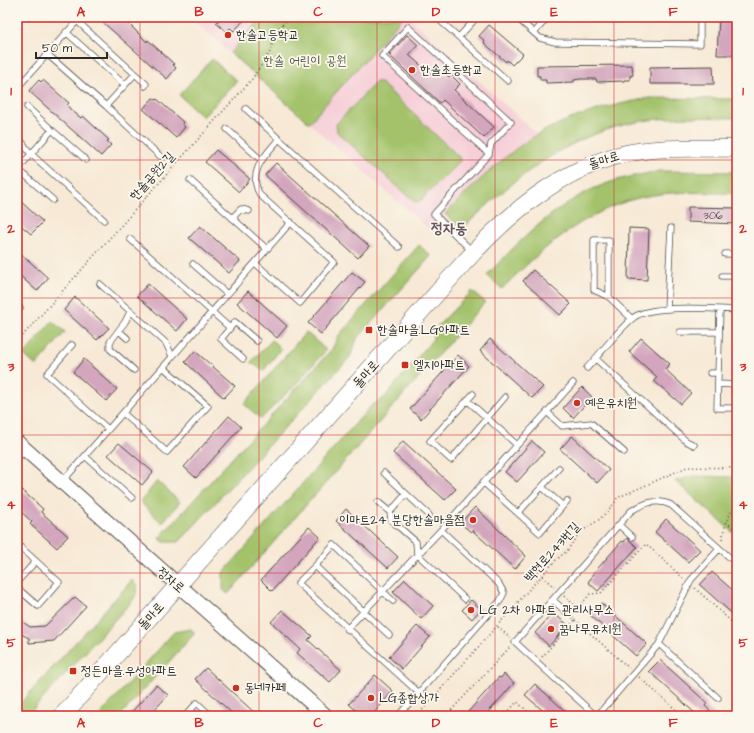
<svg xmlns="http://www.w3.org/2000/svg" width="754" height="733" viewBox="0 0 754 733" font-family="'Architects Daughter','Poor Story',sans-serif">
<rect width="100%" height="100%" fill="#fbf7ec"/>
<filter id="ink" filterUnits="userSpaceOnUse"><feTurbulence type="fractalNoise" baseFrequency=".025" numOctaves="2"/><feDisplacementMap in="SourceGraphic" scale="8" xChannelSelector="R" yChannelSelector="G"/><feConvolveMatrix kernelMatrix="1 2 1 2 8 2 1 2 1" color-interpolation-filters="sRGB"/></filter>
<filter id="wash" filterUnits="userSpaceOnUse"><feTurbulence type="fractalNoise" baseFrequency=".012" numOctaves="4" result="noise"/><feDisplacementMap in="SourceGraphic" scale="16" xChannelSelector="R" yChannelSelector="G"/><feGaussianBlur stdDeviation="0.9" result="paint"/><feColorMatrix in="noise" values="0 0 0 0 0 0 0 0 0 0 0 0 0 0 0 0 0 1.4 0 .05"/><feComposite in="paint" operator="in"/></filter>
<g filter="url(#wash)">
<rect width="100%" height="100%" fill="#f7e9d5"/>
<path fill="#f6cfd8" d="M190,17H263L230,53Z
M403,17H409L538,135L525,142L487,173L430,230L309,123Z"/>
<path fill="#a3c26a" stroke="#67764a" d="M263,17H403L309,123L230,53Z
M212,59L237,81L203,117L179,95Z
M376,82H380L459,157L460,161L420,201L415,202L337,132L336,124Z
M650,98L737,99V118C711,118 684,116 658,119C576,127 519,174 462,229L445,214C470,189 495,164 524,143C558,119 609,105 650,98Z
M660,171L737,172V194C712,193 686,191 661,194C596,201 545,245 502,289L487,275C520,241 555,204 600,186C619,178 639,175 660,171Z
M419,245L431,256L357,339L350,357L179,542H164L159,538L332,349L339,335Z
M472,291L485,302L228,594L223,590V573L371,406L384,398L433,339V331Z
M52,321L65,332L36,366L24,355Z
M306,332L326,350L293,387L261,419L244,404Z
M272,340L281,349L263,371L251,362Z
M693,476L737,477V536L675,481Z
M157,481L180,502L162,523L140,502Z
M132,580L138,586L134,599L27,716H17V707Z
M191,629L195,633L120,716H99L174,632Z"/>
<g id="blocks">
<path fill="#d3a6be" d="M97,17H122L147,42L148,40L174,64L173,65L176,68L167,79Z
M222,17H247L234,31L230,28L227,32L216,23Z
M719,17H736L735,55H717Z
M489,25L523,54L512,65L507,60L506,62L484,43L485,41L479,36Z
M407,35L418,45L409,55L433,76L439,69L449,77L451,75L460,84L454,90L494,127L484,138L443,100L440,103L389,55Z
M632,65L633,75L630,76V80H624V81L597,82L596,79H580L574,80V82L546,83V80H540V76H537V66Z
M713,66L714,84H650V67Z
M39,80L41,82L43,80L69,103L67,105L70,109L81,118L83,116L109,140L107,141L111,145L101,156L29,91Z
M153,98L156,100L157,99L183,122L182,124L185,127L176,138L143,109Z
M216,150L250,179L239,192L205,162Z
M276,163L369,246L358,258L265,175Z
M17,198L43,222L31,234L17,222Z
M688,207L737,208V224L688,222Z
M200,226L240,261L229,273L189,238Z
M629,228L649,229L647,280L628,279Z
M17,250L48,278L37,291L17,273Z
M533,270L571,304L560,315L523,281Z
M352,272L365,282L321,334L308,323Z
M148,284L187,319L177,331L137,296Z
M248,291L287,326L277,338L237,303Z
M75,297L109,328L97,340L64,310Z
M641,338L670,364L665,369L691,393L681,404L654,381L657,377L629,352Z
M490,339L543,387L532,398L480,351Z
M195,351L235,386L224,398L185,362Z
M458,355L469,366L421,419L410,409Z
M84,359L117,389L106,401L73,372Z
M582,387L592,397L573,418L563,408Z
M229,416L241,427L196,478L184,467Z
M572,436L609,470L597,483L560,449Z
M403,441L456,489L445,500L393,453Z
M532,441L544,452L517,482L505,472Z
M119,443L153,472L142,485L108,455Z
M17,486L43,509L41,512L68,536L57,548L30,524L32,522L17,508Z
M475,507L526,556L515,569L472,530L471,532L460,523Z
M346,509L398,557L388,568L336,521Z
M666,519L700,550L688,562L655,532Z
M309,527L320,537L272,591L261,580Z
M627,538L637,547L598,591L588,582L592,577L591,576L622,541L624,542Z
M712,572L737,594V618L700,585Z
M405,579L433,606L421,619L393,592Z
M75,597L86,606L54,641L29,643V638L17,632V618L30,627L45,626Z
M471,600L481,609L472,619L462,610Z
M601,603L647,644L636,656L590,615Z
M282,610L312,636L308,640L341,670L330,682L297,653L300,649L271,622Z
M553,613L568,625L549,646L535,633Z
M417,626L430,637L402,669L389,657Z
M660,660L707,703L705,706L716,716H698L649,671Z
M206,668L258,716H235L195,679Z
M504,674L514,683L485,716H473L468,712L499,677L501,678Z
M375,675L393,691L371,716H362L349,704Z
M535,684L571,716H549L525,695Z
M156,685L168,695L149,716H128Z"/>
</g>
</g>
<g filter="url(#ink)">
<use href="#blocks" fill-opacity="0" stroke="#4a4844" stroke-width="1"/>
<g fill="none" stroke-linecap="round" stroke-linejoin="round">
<g stroke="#4a4844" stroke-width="7">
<path id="service" d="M436,17L508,81
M516,17L540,38L555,42L700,44V17
M66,32L125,85
M534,33L548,17
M459,37L477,17
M47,54L106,106
M135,74L146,84L145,86
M17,88L77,21L135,74L106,106L160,156
M27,107L52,130
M246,109L279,139
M227,129L261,160
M17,135L30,153L104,220
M190,180L267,249
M53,200L18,169L52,130L86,160
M232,218L241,209L249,211
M130,239L230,328L235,322L257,341
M472,251L434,214L489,154L491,144L511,122L408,27L382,56L489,154
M725,254H737
M255,263L300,303L334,262L260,195C247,172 265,155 279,139L399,247
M193,264L227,294
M722,276H737
M100,284L166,343L172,356
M609,297L594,290V240H609V297L632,319
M17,306L20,308
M667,309L671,228
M720,310L717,408H737
M130,312L125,322L110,342V349L134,370
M230,328L221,339L243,359
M119,331L127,338
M680,332H719
M72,345L47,374L108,429
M596,359L686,441L694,445
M587,368C601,353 618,330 633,318C650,304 714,309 737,310
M710,373H718
M718,384L737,385
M473,394L430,441L451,460L505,397
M467,400L517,445
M547,412L562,426L591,423L624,452
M123,413L167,452L208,406L163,367
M85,456L132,498
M17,459L25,450
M384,473L429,515
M62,482L291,222
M483,482L540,533L567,501
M542,487L563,506
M406,494L390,512L391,520L416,542L417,554L465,599
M378,502L390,512
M518,513L559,468
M619,525L632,537
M17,544L59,582L38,606L17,588
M315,566L334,545L393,601
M17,582L36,561
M553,600L566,612
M347,629L441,530L573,383
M389,635L315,566L298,583L419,693
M659,644L718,698
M185,716L197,703L211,716
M398,716L500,601L504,593L499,584L441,530
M596,716L515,642L631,511C644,503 657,498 671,505L737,564
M597,716L659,644L691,580L719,549"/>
</g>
<g stroke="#4a4844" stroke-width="16">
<path id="tertiary" d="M17,442L326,716"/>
</g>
<g stroke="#4a4844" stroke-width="18">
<path id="primary" d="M62,716L462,265C507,215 560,168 628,153C663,146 701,149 737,148"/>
</g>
<path stroke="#4a4844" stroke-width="1.5" stroke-dasharray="1 3" stroke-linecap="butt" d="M17,342L252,79L270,52L276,31L290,17
M726,522L737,531
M722,539L726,522L737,501
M542,576L554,587
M695,588L737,627
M564,596L578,608
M574,613L590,594L601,593L646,544L683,578
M575,620L629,668
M498,627L510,638
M542,657L575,620L572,617
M639,677L683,716
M451,710L458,716
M417,716L535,583L556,560L567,551L579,533L600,519L614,504L617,498L687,467L737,468
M446,716L510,647
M504,716L517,702L533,716"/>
<use href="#service" stroke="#fff" stroke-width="5.5"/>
<use href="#tertiary" stroke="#fff" stroke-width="14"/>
<use href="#primary" stroke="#fff" stroke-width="17"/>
</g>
</g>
<path fill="none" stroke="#d62828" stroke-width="1" stroke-opacity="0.55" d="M140,17V716M259,17V716M377,17V716M495,17V716M614,17V716M17,160H737M17,298H737M17,435H737M17,573H737"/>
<g fill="#c8321e" stroke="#fbf7ec" stroke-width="1.5">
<circle cx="228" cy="35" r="4"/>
<circle cx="412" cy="70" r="4"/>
<rect x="365" y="326" width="8" height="8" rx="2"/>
<rect x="401" y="361" width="8" height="8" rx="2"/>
<circle cx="577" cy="403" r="4"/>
<circle cx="473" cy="520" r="4"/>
<circle cx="471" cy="610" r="4"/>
<circle cx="551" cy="629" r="4"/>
<rect x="69" y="667" width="8" height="8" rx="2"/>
<circle cx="236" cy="688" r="4"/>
<circle cx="371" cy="698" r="4"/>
</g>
<g text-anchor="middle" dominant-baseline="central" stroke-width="3.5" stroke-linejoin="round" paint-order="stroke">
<g font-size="11" fill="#554a50">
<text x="713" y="215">306</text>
</g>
<g font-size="13" fill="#2b2b2b" stroke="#fbf7ec" text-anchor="start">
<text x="236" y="35">한솔고등학교</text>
<text x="420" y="70">한솔초등학교</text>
<text x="377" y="330">한솔마을.LG아파트</text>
<text x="413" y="365">엘지아파트</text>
<text x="585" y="403">예은유치원</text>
<text x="465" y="520" text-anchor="end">이마트24 분당한솔마을점</text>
<text x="479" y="610">LG 2차 아파트 관리사무소</text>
<text x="559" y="629">꿈나무유치원</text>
<text x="81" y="671">정든마을.우성아파트</text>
<text x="244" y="688">동네카페</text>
<text x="379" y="698">LG종합상가</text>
</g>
<g font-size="13" fill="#4f583e" stroke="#fbf7ec">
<text x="305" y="61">한솔 어린이 공원</text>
</g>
<g font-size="13" fill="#2b2b2b" stroke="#fbf7ec">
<text transform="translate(604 160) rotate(-18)">돌마로</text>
<text transform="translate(152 176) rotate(-48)">한솔공원2길</text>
<text transform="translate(366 374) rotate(-49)">돌마로</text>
<text transform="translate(552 552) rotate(-48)">백현로243번길</text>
<text transform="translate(171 580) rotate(41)">정자로</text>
<text transform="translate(151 616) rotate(-48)">돌마로</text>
</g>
<g font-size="15" font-weight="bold" fill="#66565e" stroke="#fbf7ec">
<text x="449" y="228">정자동</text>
</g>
</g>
<rect width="754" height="733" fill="none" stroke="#fbf7ec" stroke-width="44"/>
<path d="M36 52v6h71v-6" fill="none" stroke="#2b2b2b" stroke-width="2"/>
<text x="42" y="52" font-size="12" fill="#2b2b2b" stroke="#fbf7ec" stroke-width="3" paint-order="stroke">50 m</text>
<rect x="22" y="22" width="710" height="689" fill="none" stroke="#d62828" stroke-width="1.5"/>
<g font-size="13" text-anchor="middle" font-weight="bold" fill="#d62828">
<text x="81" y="16">A</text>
<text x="199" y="16">B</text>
<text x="318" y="16">C</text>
<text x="436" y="16">D</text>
<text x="554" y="16">E</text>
<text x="673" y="16">F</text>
<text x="11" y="95">1</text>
<text x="743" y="95">1</text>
<text x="11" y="233">2</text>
<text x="743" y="233">2</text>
<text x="11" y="371">3</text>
<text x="743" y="371">3</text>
<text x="11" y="509">4</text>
<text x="743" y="509">4</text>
<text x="11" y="647">5</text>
<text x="743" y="647">5</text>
<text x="81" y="727">A</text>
<text x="199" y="727">B</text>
<text x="318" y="727">C</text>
<text x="436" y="727">D</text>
<text x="554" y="727">E</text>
<text x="673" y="727">F</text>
</g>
</svg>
